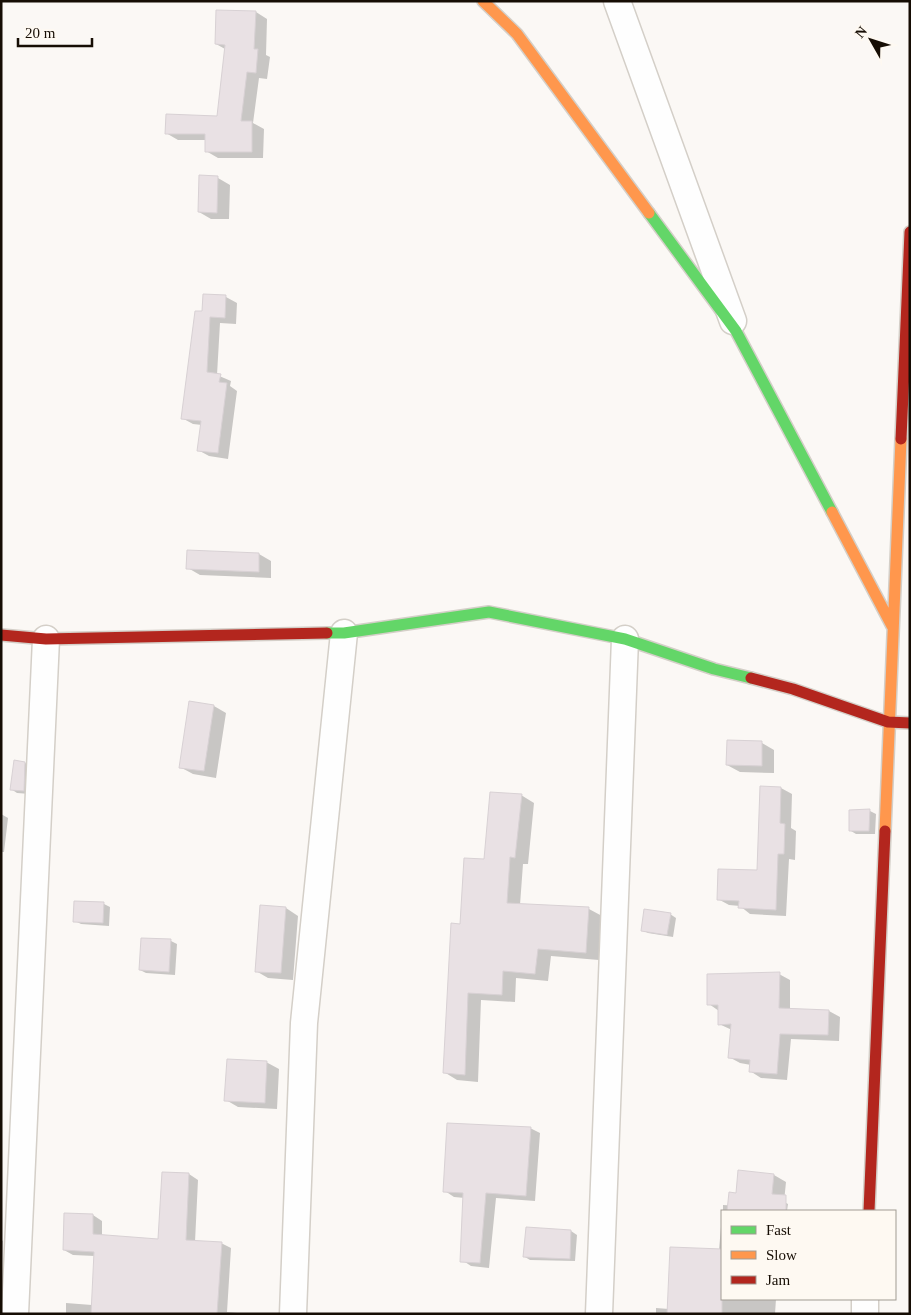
<svg xmlns="http://www.w3.org/2000/svg" width="911" height="1315" viewBox="0 0 911 1315" font-family="Georgia,serif">
<rect width="100%" height="100%" fill="#fbf8f5"/>
<path fill="#0003" d="M256,12L267,19L266,55L270,57L267,79L259,78L253,123L264,129L263,158H218L206,151L207,140H178L166,133L218,117L225,49L216,44Z
M200,177L218,178L230,185L229,219H211L199,212Z
M204,295L226,297L237,303L236,324L220,323L217,375L231,381L230,386L237,391L228,459L209,456L198,450L202,425L193,424L182,418L203,313Z
M188,552L259,554L271,561V578L200,575L188,568Z
M214,706L226,713L216,778L193,774L180,767Z
M728,741L762,743L774,750V773L740,772L727,765Z
M25,763L31,766L30,794L17,793L11,789Z
M781,788L792,794L791,828L796,831L795,860L789,859L786,916L750,914L740,906L729,905L718,899L758,871Z
M521,795L534,803L528,864H523L520,905L589,909L602,916L599,960L551,956L548,981L516,978L515,1002L481,1000L478,1082L457,1080L444,1072L461,925L485,860Z
M870,811L876,814L875,834H856L851,831Z
M1,814L8,818L4,852H1Z
M76,902L104,904L110,907L109,926L81,924L75,921Z
M286,908L298,916L293,980L268,978L256,971Z
M670,914L676,918L673,937L648,933L642,930Z
M142,939L171,941L177,944L175,975L146,973L140,970Z
M779,974L790,980V1010L829,1011L840,1017L839,1041L791,1039L787,1080L761,1078L750,1071L751,1065L740,1063L729,1057L732,1030L719,1024V1011L709,1004Z
M266,1062L279,1069L277,1109L238,1107L226,1100Z
M530,1128L540,1133L535,1201L496,1198L489,1268L471,1266L462,1260L465,1198L454,1197L445,1191Z
M910,1129V1165L909,1164Z
M745,1172L774,1175L786,1182L784,1202L788,1204L787,1211H723V1205L741,1206Z
M189,1174L198,1180L195,1242L221,1243L231,1248L227,1312L248,1314H66V1303L92,1305L95,1256L73,1255L64,1250L93,1215L102,1221V1236L159,1241Z
M722,1215V1299H776L775,1314H656V1308L669,1309L719,1250Z
M571,1231L577,1235L575,1261L530,1260L525,1257Z
M1,1240L3,1241L2,1268H1Z"/>
<path fill="#e9e1e4" stroke="#d8d1d4" d="M216,10L256,11L254,49H258L256,73L247,72L241,121H252V152H205V134H165L166,114L217,116L225,45L215,44Z
M199,175L218,176L217,213L198,212Z
M203,294L226,295L225,318L210,317L207,372L221,374L219,382L227,383L218,453L197,451L201,421L181,419L195,311H202Z
M187,550L259,553V572L186,569Z
M189,701L214,705L204,771L179,768Z
M727,740L762,741V766L726,765Z
M14,760L25,762L24,791L10,790Z
M760,786L781,787L780,823L785,824L784,854H778L776,910L738,908L739,901L717,900L718,869L757,870Z
M490,792L522,794L515,858L510,857L507,903L589,907L586,953L538,949L535,974L503,971L502,995L468,993L465,1075L443,1073L451,923L460,924L464,858L484,859Z
M870,809L869,831H849V810Z
M74,901L104,902L103,923L73,922Z
M260,905L286,907L281,973L255,972Z
M644,909L671,913L667,935L641,931Z
M141,938L171,939L169,972L139,970Z
M780,972L779,1008L829,1010L828,1035L780,1034L777,1074L749,1072L750,1060L728,1058L731,1024L718,1025V1005H707V974Z
M227,1059L267,1061L265,1103L224,1101Z
M447,1123L531,1127L526,1196L486,1193L480,1263L460,1262L463,1193L443,1192Z
M738,1170L774,1174L772,1194L786,1195V1211H727L729,1192L736,1193Z
M162,1172L189,1173L186,1240L222,1242L217,1314H91L94,1252L63,1250L64,1213L93,1214V1234L158,1239Z
M526,1227L571,1230L570,1259L523,1257Z
M670,1247L722,1249V1314H667Z"/>
<g fill="none" stroke-linecap="round" stroke-linejoin="round">
<g stroke="#d4cfc8" stroke-width="29">
<path id="street" d="M617,1L733,321
M15,1314L46,639
M293,1314L304,1023L344,633
M599,1314L625,639
M865,1314V1299"/>
</g>
<g stroke="#d4cfc8" stroke-width="14">
<path id="fast" d="M649,213L736,331L832,512
M327,633H344L489,612L625,639L714,669L751,678"/>
</g>
<g stroke="#d4cfc8" stroke-width="14">
<path id="slow" d="M483,1L517,34L649,213
M832,512L892,626
M885,831L901,439"/>
</g>
<g stroke="#d4cfc8" stroke-width="14">
<path id="jam" d="M901,439L910,232
M1,635L46,639L327,633
M751,678L793,689L888,722L910,723
M869,1211L885,831"/>
</g>
<use href="#street" stroke="#fefefe" stroke-width="26"/>
<use href="#fast" stroke="#63d668" stroke-width="11"/>
<use href="#slow" stroke="#ff974d" stroke-width="11"/>
<use href="#jam" stroke="#b3261e" stroke-width="11"/>
</g>
<rect width="911" height="1315" fill="none" stroke="#160d04" stroke-width="5"/>
<rect x="721" y="1210" width="175" height="90" fill="#fef9f2" stroke="#a19b93"/>
<rect x="731" y="1226" width="25" height="8" fill="#63d668" stroke="#a19b93"/>
<text x="766" y="1235" font-size="15" fill="#160d04">Fast</text>
<rect x="731" y="1251" width="25" height="8" fill="#ff974d" stroke="#a19b93"/>
<text x="766" y="1260" font-size="15" fill="#160d04">Slow</text>
<rect x="731" y="1276" width="25" height="8" fill="#b3261e" stroke="#a19b93"/>
<text x="766" y="1285" font-size="15" fill="#160d04">Jam</text>
<g transform="translate(871 40) rotate(309)" stroke="#fef9f2" stroke-width="4" paint-order="stroke">
<path d="M0-4L9 19L0 12L-9 19Z" fill="#160d04"/>
<text y="-8" font-size="14" font-weight="bold" text-anchor="middle" fill="#160d04">N</text>
</g>
<path d="M18 38v8h74v-8" fill="none" stroke="#160d04" stroke-width="2.5"/>
<text x="25" y="38" font-size="15" fill="#160d04" stroke="#fef9f2" stroke-width="4" paint-order="stroke">20 m</text>
</svg>
